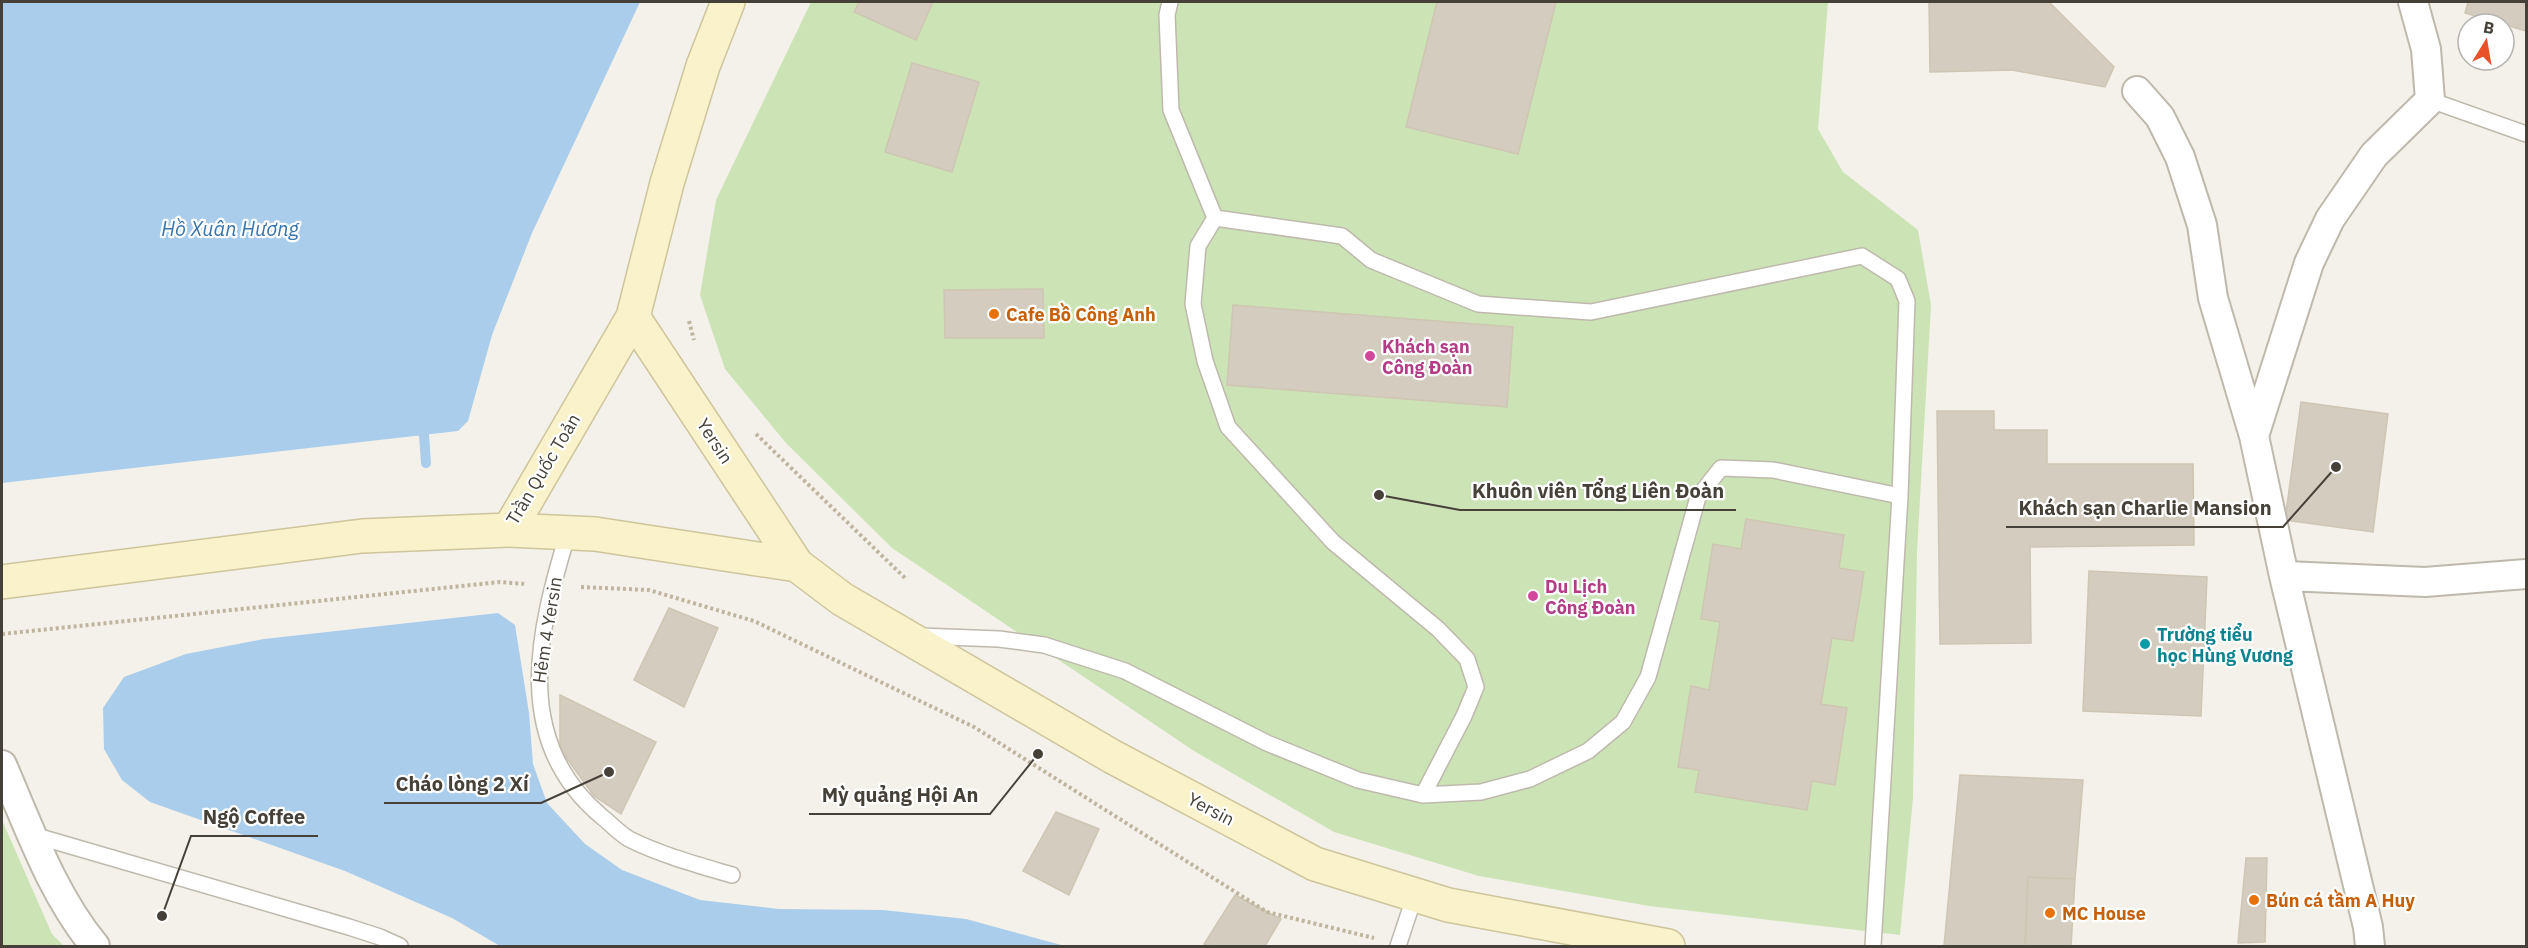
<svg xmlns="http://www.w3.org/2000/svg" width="2528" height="948" viewBox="0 0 2528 948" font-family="'IBM Plex Sans',sans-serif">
<rect width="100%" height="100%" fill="#f3f1e9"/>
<path fill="#cce4b5" d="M811,2H1828L1818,129L1843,172L1918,230L1931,305L1917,552L1913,798L1900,935L1649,906L1479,876L1334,832L1194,751L892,548L786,443L725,369L700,295L716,200Z
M2,820L52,934L64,946H2Z"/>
<path fill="#aacdeb" d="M2,2H640L532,233L492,335L468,421L458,431L2,483Z
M498,613L515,625L529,713L533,764L547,803L585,844L622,870L700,900L779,909L883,910L966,919L1065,946H500L452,918L345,871L150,802L122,780L104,749L103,708L124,677L186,654L264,639Z"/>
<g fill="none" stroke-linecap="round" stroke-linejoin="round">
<path stroke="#aacdeb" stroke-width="10" d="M416,424L424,435L426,463"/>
</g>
<path fill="#d4cdbf" stroke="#cec5b3" stroke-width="1.5" d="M859,2H933L916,40L854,12Z
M1437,2H1556L1518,154L1406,127Z
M1929,2H2049L2114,67L2105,87L2012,70L1930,72Z
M2468,2H2526V31L2465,13Z
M912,63L979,82L952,172L885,152Z
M1043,289L1044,338H945L944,290Z
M1233,305L1513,327L1507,407L1227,385Z
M2301,402L2388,414L2373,532L2285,520Z
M1937,411H1994V430H2047V464H2193L2194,545L2030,547L2031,643L1940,644Z
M1746,519L1844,535L1839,568L1864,572L1853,641L1832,638L1821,704L1847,708L1835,785L1812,781L1807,810L1695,792L1699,770L1678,767L1691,686L1709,690L1720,622L1701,619L1713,544L1741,549Z
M2089,571L2207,577L2201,716L2083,711Z
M669,608L718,628L684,707L634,680Z
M560,695L656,742L621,814L594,796L560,749Z
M1960,775L2083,780L2075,879L2028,877L2025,946H1944Z
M1056,812L1099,829L1069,895L1023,871Z
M2246,858H2267L2265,942L2238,943Z
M2028,877L2075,879L2071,946H2025Z
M1235,895L1281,919L1265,946H1210L1204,944Z"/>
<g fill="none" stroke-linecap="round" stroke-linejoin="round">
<g stroke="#beb9ac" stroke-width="18">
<path id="service" d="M1170,2L1167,15L1171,110L1215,218
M2430,100L2526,134
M568,533C538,631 511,740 601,816C610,823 619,833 629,839C661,855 698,865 732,875
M920,636L999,639L1044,645L1125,671L1267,743L1358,780L1423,795L1481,792L1530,779L1588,751L1623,722L1648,677L1698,497L1721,468L1773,470L1900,496
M1423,795L1464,716L1476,687L1467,659L1438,629L1333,542L1228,427L1205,361L1193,304L1198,246L1215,218L1342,236L1371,260L1478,304L1591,312L1862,256L1898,279L1907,301L1900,496L1873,946
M33,835L349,927L380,937L400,946
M1398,946L1415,895"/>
</g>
<g stroke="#beb9ac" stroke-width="32">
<path id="minor" d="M2137,91L2160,117L2180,157L2202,225L2213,298L2254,436L2284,576L2368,927L2370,946
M2254,436L2309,263L2330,219L2374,155L2430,100L2426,49L2413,2
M2284,576L2425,582L2526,574
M2,765C29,827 52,894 95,946"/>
</g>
<g stroke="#cfc59c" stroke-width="36">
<path id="secondary" d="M633,317L797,565
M509,530L595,534L797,565L842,599L1113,757L1315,864L1448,905L1668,946
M2,582L362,536L509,530L633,317L667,183L703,66L728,2"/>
</g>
<path stroke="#bfb59e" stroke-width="4" stroke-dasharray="3 3" stroke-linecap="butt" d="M689,321L694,340
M756,434L905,578
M581,587L649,590L754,621L974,727L1267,912L1374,938
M2,634L500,582L526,584"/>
<use href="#service" stroke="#fff" stroke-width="15"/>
<use href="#minor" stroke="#fff" stroke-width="28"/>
<use href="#secondary" stroke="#faf2cb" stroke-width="33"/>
</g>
<g fill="#e8710a" stroke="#fff" stroke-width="2">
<circle cx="994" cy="314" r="6"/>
<circle cx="2254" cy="900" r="6"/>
<circle cx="2050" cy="913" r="6"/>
</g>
<g fill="#d1479c" stroke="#fff" stroke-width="2">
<circle cx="1370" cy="356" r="6"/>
<circle cx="1533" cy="596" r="6"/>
</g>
<circle fill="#0f9aa8" stroke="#fff" stroke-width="2" cx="2145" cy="644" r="6"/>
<g text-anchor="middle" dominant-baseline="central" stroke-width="4.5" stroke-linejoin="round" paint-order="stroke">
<g font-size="18" font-weight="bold" fill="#c56008" stroke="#fff" text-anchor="start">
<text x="1006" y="314">Cafe Bồ Công Anh</text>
<text x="2266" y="900">Bún cá tầm A Huy</text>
<text x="2062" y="913">MC House</text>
</g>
<g font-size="18" font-weight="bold" fill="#b23c85" stroke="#fff" text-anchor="start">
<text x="1382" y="346">Khách sạn<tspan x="1382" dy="21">Công Đoàn</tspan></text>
<text x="1545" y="586">Du Lịch<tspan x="1545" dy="21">Công Đoàn</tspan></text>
</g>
<g font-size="18" fill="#464138" stroke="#fff">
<text transform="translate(715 441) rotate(57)">Yersin</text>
<text transform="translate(543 469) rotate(-59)">Trần Quốc Toản</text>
<text transform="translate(547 630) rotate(-81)">Hẻm 4 Yersin</text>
<text transform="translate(1211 809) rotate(28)">Yersin</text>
</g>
<g font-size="18" font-weight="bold" fill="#0d838f" stroke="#fff" text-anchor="start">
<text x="2157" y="634">Trường tiểu<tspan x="2157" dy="21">học Hùng Vương</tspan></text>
</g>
<g font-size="20" font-style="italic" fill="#3974aa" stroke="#fff">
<text x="230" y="228">Hồ Xuân Hương</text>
</g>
</g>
<path fill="none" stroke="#464138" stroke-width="2" d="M1379 495L1460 510H1736M2336 467L2283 527H2006M609 772L541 803H384M1038 754L990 814H809M162 916L191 836H318"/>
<g fill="#464138" stroke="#fff" stroke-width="2">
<circle cx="1379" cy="495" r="6"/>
<circle cx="2336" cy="467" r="6"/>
<circle cx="609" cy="772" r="6"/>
<circle cx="1038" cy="754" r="6"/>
<circle cx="162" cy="916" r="6"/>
</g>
<g font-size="20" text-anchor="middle" font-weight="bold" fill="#464138" stroke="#fff" stroke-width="4.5" stroke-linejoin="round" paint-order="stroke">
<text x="1598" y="498">Khuôn viên Tổng Liên Đoàn</text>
<text x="2145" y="515">Khách sạn Charlie Mansion</text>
<text x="462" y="791">Cháo lòng 2 Xí</text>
<text x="900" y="802">Mỳ quảng Hội An</text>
<text x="254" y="824">Ngộ Coffee</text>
</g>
<rect width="2528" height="948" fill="none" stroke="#464138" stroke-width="6"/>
<g transform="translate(2486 42) rotate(11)"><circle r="28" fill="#ffffff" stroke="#b5b3af" stroke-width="1.5"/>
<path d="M0-4.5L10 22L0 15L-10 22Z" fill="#e9512a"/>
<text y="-9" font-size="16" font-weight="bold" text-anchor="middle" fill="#464138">B</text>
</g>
</svg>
